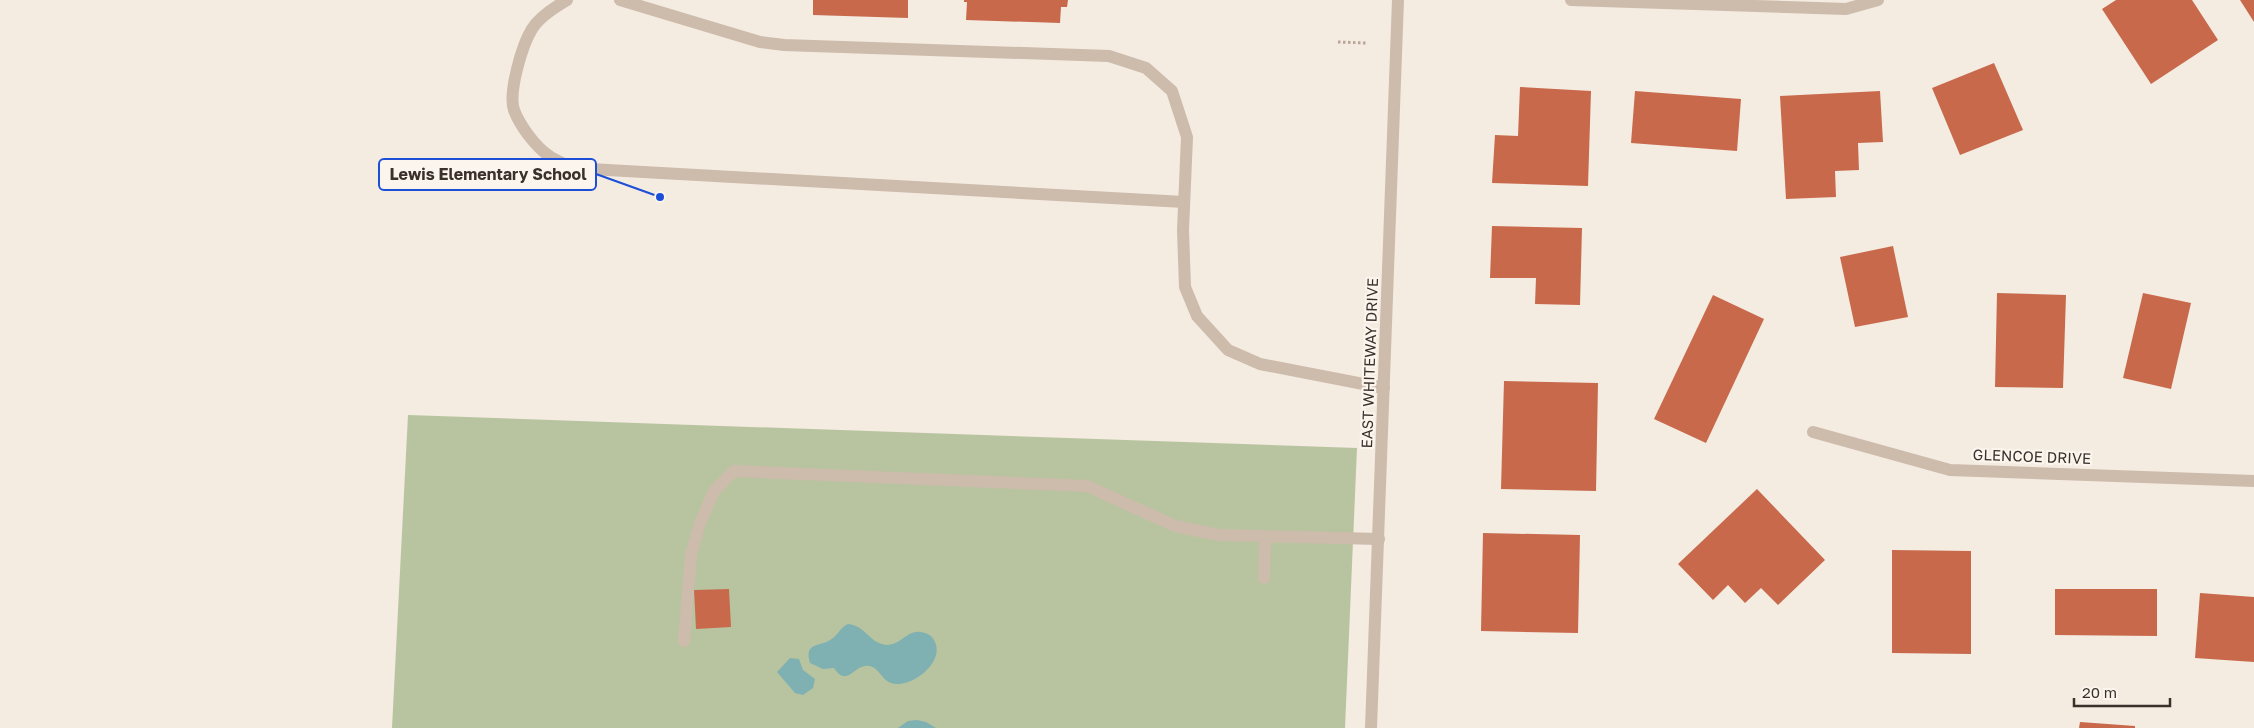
<svg xmlns="http://www.w3.org/2000/svg" width="2254" height="728" viewBox="0 0 2254 728" font-family="'Golos Text',sans-serif">
<rect width="100%" height="100%" fill="#f4ebe1"/>
<path fill="#b8c4a0" d="M408,415L1357,448L1345,728H392Z"/>
<path fill="#7fb0b2" d="M848,624C865,625 870,644 887,645C901,645 907,630 921,632C927,633 931,635 934,640C946,660 916,685 896,684C881,684 880,664 865,666C854,667 846,687 834,668L823,669L810,663C804,642 819,647 830,640C838,636 840,627 848,624Z
M790,658L799,659L803,670L815,679L813,688L803,695L795,693L777,672Z
M917,720L926,722L936,728H898L908,721Z"/>
<path fill="#c8694b" d="M813,0H908V18L813,15Z
M964,0H1068L1067,7H1061L1060,23L966,20L967,2H964Z
M2116,0H2192L2218,40L2151,84L2102,9Z
M2240,0H2254V22Z
M1994,63L2023,130L1960,155L1932,88Z
M1520,87L1591,91L1588,186L1492,183L1495,135L1518,136Z
M1635,91L1741,99L1737,151L1631,143Z
M1880,91L1883,142L1858,143L1859,170L1835,171L1836,197L1786,199L1780,96Z
M1492,226L1582,228L1580,305L1535,304L1536,278H1490Z
M1893,246L1908,317L1855,327L1840,257Z
M1997,293L2066,295L2063,388L1995,387Z
M2143,293L2191,303L2171,389L2123,378Z
M1713,295L1764,319L1706,443L1654,419Z
M1504,381L1598,383L1596,491L1501,489Z
M1757,489L1825,560L1778,605L1761,588L1745,603L1728,585L1713,600L1678,564Z
M1483,533L1580,535L1578,633L1481,631Z
M1892,550L1971,551V654L1892,653Z
M729,589L731,627L696,629L694,590Z
M2055,589H2157V636L2055,635Z
M2200,593L2254,597V662L2195,658Z
M2080,722L2135,726V728H2079Z"/>
<g fill="none" stroke-linecap="round" stroke-linejoin="round">
<path stroke="#b9a596" stroke-width="3" stroke-dasharray="2.5 2.5" stroke-linecap="butt" d="M1338,42L1366,43"/>
<path stroke="#cdbbac" stroke-width="12" d="M567,0C555,7 539,17 532,29C522,45 508,93 514,110C520,126 535,146 549,156C556,161 565,164 572,168L1184,202
M620,0L760,42L784,45L1109,56L1146,68L1172,91L1187,137L1183,230L1185,287L1197,316L1228,350L1260,364L1384,388
M1264,578L1265,537
M684,641L691,555L700,523L714,491L734,471L1087,486L1175,526L1219,535L1379,539"/>
<path stroke="#cdbbac" stroke-width="12" d="M1571,0L1846,9L1878,0
M1813,432L1950,470L2254,481
M1371,728L1398,0"/>
</g>
<g text-anchor="middle" dominant-baseline="central" stroke-width="4.5" stroke-linejoin="round" paint-order="stroke">
<g font-size="15" fill="#3b302b" stroke="#fbf5ee">
<text transform="translate(1369 363) rotate(-88)">EAST WHITEWAY DRIVE</text>
<text transform="translate(2032 456) rotate(2)">GLENCOE DRIVE</text>
</g>
</g>
<path fill="none" stroke="#1d4ed8" stroke-width="2" d="M660 197L596 174"/>
<circle fill="#1d4ed8" stroke="#fbf5ee" stroke-width="2" cx="660" cy="197" r="5"/>
<rect fill="#fbf5ee" stroke="#1d4ed8" stroke-width="2" x="379" y="159" width="217" height="31" rx="5"/>
<g font-size="16" text-anchor="middle" font-weight="bold" fill="#3b302b">
<text x="488" y="180">Lewis Elementary School</text>
</g>
<path d="M2074 698v8h96v-8" fill="none" stroke="#3b302b" stroke-width="2.5"/>
<text x="2082" y="698" font-size="15" fill="#3b302b" stroke="#fbf5ee" stroke-width="4" paint-order="stroke">20 m</text>
</svg>
